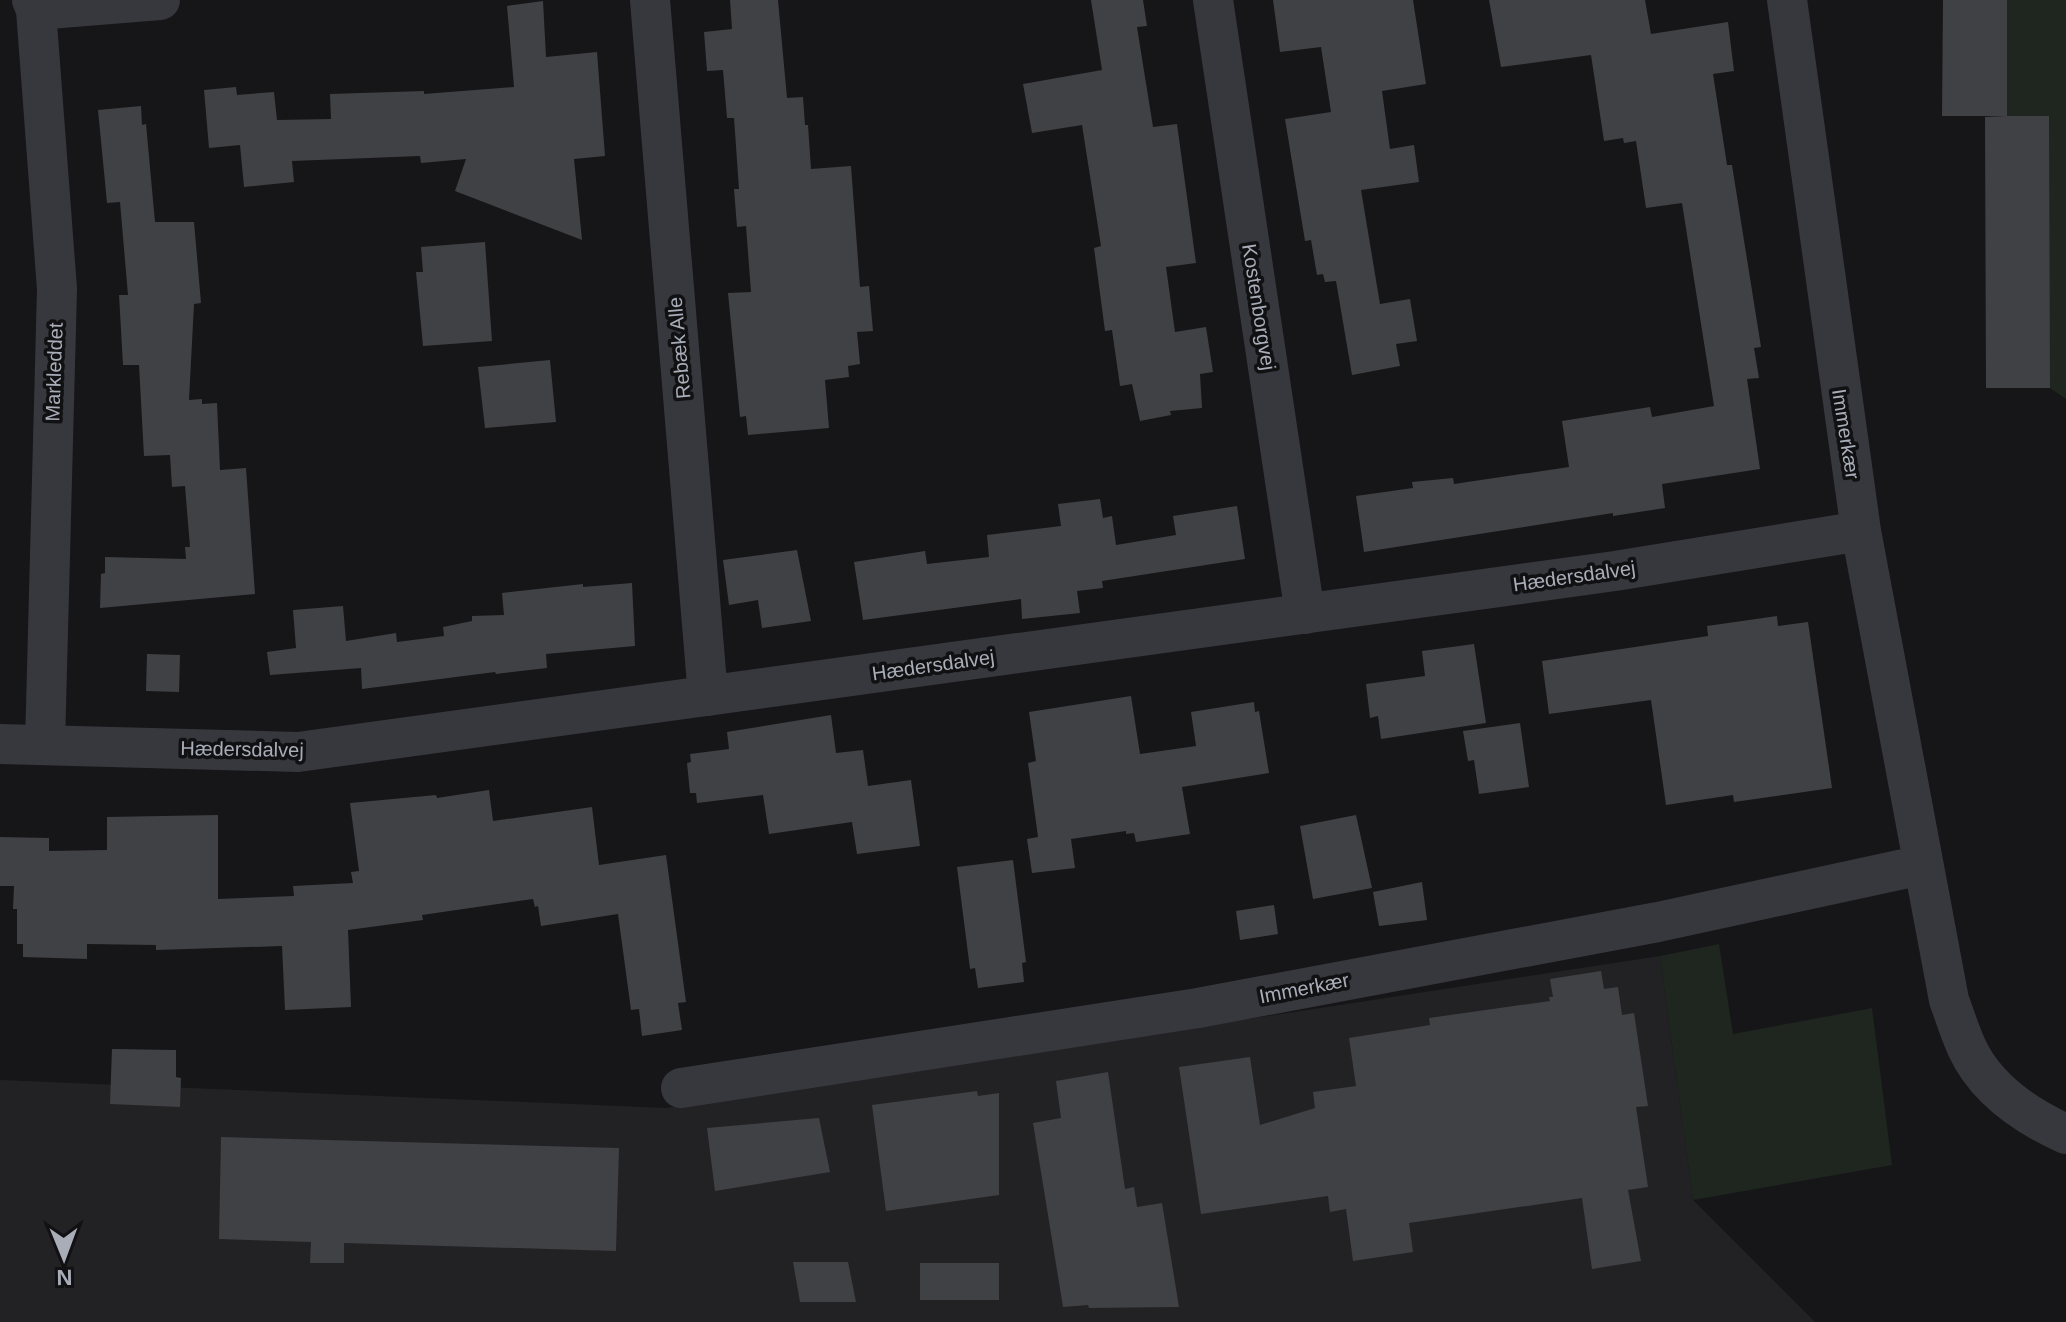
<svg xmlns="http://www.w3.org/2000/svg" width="2066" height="1322" viewBox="0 0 2066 1322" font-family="Helvetica,sans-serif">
<rect width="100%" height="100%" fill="#161618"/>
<path fill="#222225" d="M1660,956L1693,1200L1815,1322H0V1080L666,1108Z"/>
<path fill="#1e261f" d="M2007,0H2066V399L2050,388L2007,117Z
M1719,944L1733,1034L1872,1008L1892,1165L1693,1200L1660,956Z"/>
<path fill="#404145" d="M730,0H778L787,98L803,97L805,125H808L811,169L851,166L860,287L869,286L873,331L857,332L860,364L848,366L849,377L825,380L829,428L748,435L746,416L740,417L728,293L751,292L746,226L737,227L734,189H739L734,118H727L723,70L707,71L704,32L732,29Z
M1091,0H1143L1147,26L1137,27L1153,127L1177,124L1196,263L1166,267L1175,332L1206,327L1213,372L1200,374L1202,408L1170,411L1171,415L1140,421L1132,384L1120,386L1112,330L1105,331L1094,248L1101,246L1082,125L1032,133L1023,84L1102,70Z
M1273,0H1413L1426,84L1382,91L1390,149L1414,145L1419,182L1361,190L1380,304L1410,299L1417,341L1396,344L1400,366L1352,375L1336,281L1325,282L1323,274L1317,275L1311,240L1305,241L1285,119L1331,112L1321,47L1280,52Z
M1489,0H1645L1651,34L1728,22L1734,71L1713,74L1727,165H1732L1761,347L1754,348L1759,378L1747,379L1760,469L1662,484L1665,508L1613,516V513L1364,552L1356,496L1413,488L1412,482L1453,478L1454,484L1569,467L1562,421L1650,407L1652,417L1714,406L1682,203L1646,208L1636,141L1624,143L1623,138L1604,141L1591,55L1501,67Z
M1943,0H2007V116H2049L2050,388H1986L1985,117L2006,116H1942Z
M543,1L546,57L597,52L605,156L574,159L582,240L455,191L466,159L421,163L420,156L292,161L294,182L244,187L240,145L209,148L204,90L236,87L237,95L274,92L277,120L331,119L330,94L424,91V94L514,87L507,6Z
M141,106L142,125L146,124L155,222H194L201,303L194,304L189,400L202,399V404L217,403L220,470L246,468L255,594L100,608L101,574L105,573V557L186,559L185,547H190L185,486L172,487L170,455L144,456L139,365H123L119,295H128L120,202L107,203L98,110Z
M485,242L492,341L423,346L416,272H423L421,247Z
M550,360L556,422L485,428L478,367Z
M1100,499L1103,518L1112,516L1116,545L1176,535L1173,516L1237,506L1245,559L1102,581L1103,588L1077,591L1080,613L1022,619L1021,599L863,620L854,562L925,551L927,564L989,557L987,535L1061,526L1058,504Z
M797,550L811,621L762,628L758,600L729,605L723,560Z
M632,583L635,646L546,654L547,668L496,674L495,672L362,689L361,668L270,675L267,652L296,648L293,610L343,606L346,641L396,633L397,642L444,636L443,627L472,621V616L504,615L502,593L583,584V587Z
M1777,616L1778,626L1808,622L1832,788L1734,802L1733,795L1666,805L1651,700L1549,714L1542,661L1708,636L1707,626Z
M1474,644L1486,723L1381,739L1378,716L1370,718L1366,684L1425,676L1422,651Z
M147,654L180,655L179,692L146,691Z
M1131,696L1140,754L1196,746L1191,712L1254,702L1255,712L1259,711L1269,773L1182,787L1190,834L1136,842L1134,833L1126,834V831L1071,839L1075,868L1032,873L1027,839L1038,837L1028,763L1036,761L1029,712Z
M831,715L836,753L863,750L868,786L911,780L920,846L857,854L852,822L769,834L763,795L697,803L696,793H690L687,763L691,762L690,754L729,749L727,732Z
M1520,723L1529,787L1479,794L1474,760L1468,761L1463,731Z
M489,790L493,821L592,807L599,865L666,855L686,1002L678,1003L682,1030L642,1036L639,1009L631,1010L618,914L541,926L538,906L535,907L533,899L422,915L423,920L348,930L351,1007L285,1010L282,946L156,950V945L87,944V959L23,957V944H17V909H13L14,886H0V837L49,838V851L107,850V817L218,815V899L294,896L293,886L353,883L351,872L359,871L350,803L436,795L437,798Z
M1356,815L1372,888L1313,899L1300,826Z
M1013,860L1026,962L1022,963L1024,982L978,988L975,968L970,969L957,867Z
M1422,882L1427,920L1379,926L1373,892Z
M1274,905L1278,934L1240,940L1236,911Z
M1601,971L1604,989L1618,987L1622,1015L1634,1013L1648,1106L1636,1107L1648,1187L1628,1190L1641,1261L1592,1269L1582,1198L1409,1223L1413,1252L1353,1261L1346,1209L1330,1212L1328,1196L1201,1214L1179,1067L1250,1057L1260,1125L1315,1108L1313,1092L1356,1086L1349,1038L1430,1025L1429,1018L1550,1001L1549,997H1553L1550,979Z
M112,1049L176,1050V1077L181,1078L180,1107L110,1104Z
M1108,1072L1125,1189L1134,1187L1137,1207L1162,1203L1179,1307L1089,1308L1088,1305L1063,1307L1033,1123L1061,1118L1056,1081Z
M977,1091L978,1096L999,1093V1195L886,1211L872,1105Z
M819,1118L830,1172L715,1191L707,1128Z
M221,1137L619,1148L616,1251L344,1243V1263H310L311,1242L219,1239Z
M793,1262H848L856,1302H800Z
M920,1263H999V1300H920Z"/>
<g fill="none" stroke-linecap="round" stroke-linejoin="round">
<path stroke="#37383d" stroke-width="40" d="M32,0L36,10L57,289L45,745
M650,0L708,696
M1213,0L1305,614
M1787,0L1861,531L1949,1000C1955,1016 1960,1033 1967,1048C1986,1089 2026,1116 2066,1134
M36,10L160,0
M0,744L298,752L1615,571L1861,531
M681,1088L1198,1008L1658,922L1922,865"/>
</g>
<g text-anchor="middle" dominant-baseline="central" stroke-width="7" stroke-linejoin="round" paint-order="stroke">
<g font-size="20" fill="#a8adb8" stroke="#111113">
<text transform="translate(1259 307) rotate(81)">Kostenborgvej</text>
<text transform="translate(679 348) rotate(-95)">Rebæk Alle</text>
<text transform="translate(54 372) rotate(-88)">Markleddet</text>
<text transform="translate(1846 434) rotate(81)">Immerkær</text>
<text transform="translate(1574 576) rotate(-8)">Hædersdalvej</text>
<text transform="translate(933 665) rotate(-8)">Hædersdalvej</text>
<text transform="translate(242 749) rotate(1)">Hædersdalvej</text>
<text transform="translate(1304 988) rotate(-11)">Immerkær</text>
</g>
</g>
<g transform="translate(64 1258) rotate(179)" stroke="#111113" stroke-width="6" paint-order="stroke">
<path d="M0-6L14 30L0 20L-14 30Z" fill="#a8adb8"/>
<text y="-12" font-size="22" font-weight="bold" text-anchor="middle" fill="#a8adb8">N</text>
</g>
</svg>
